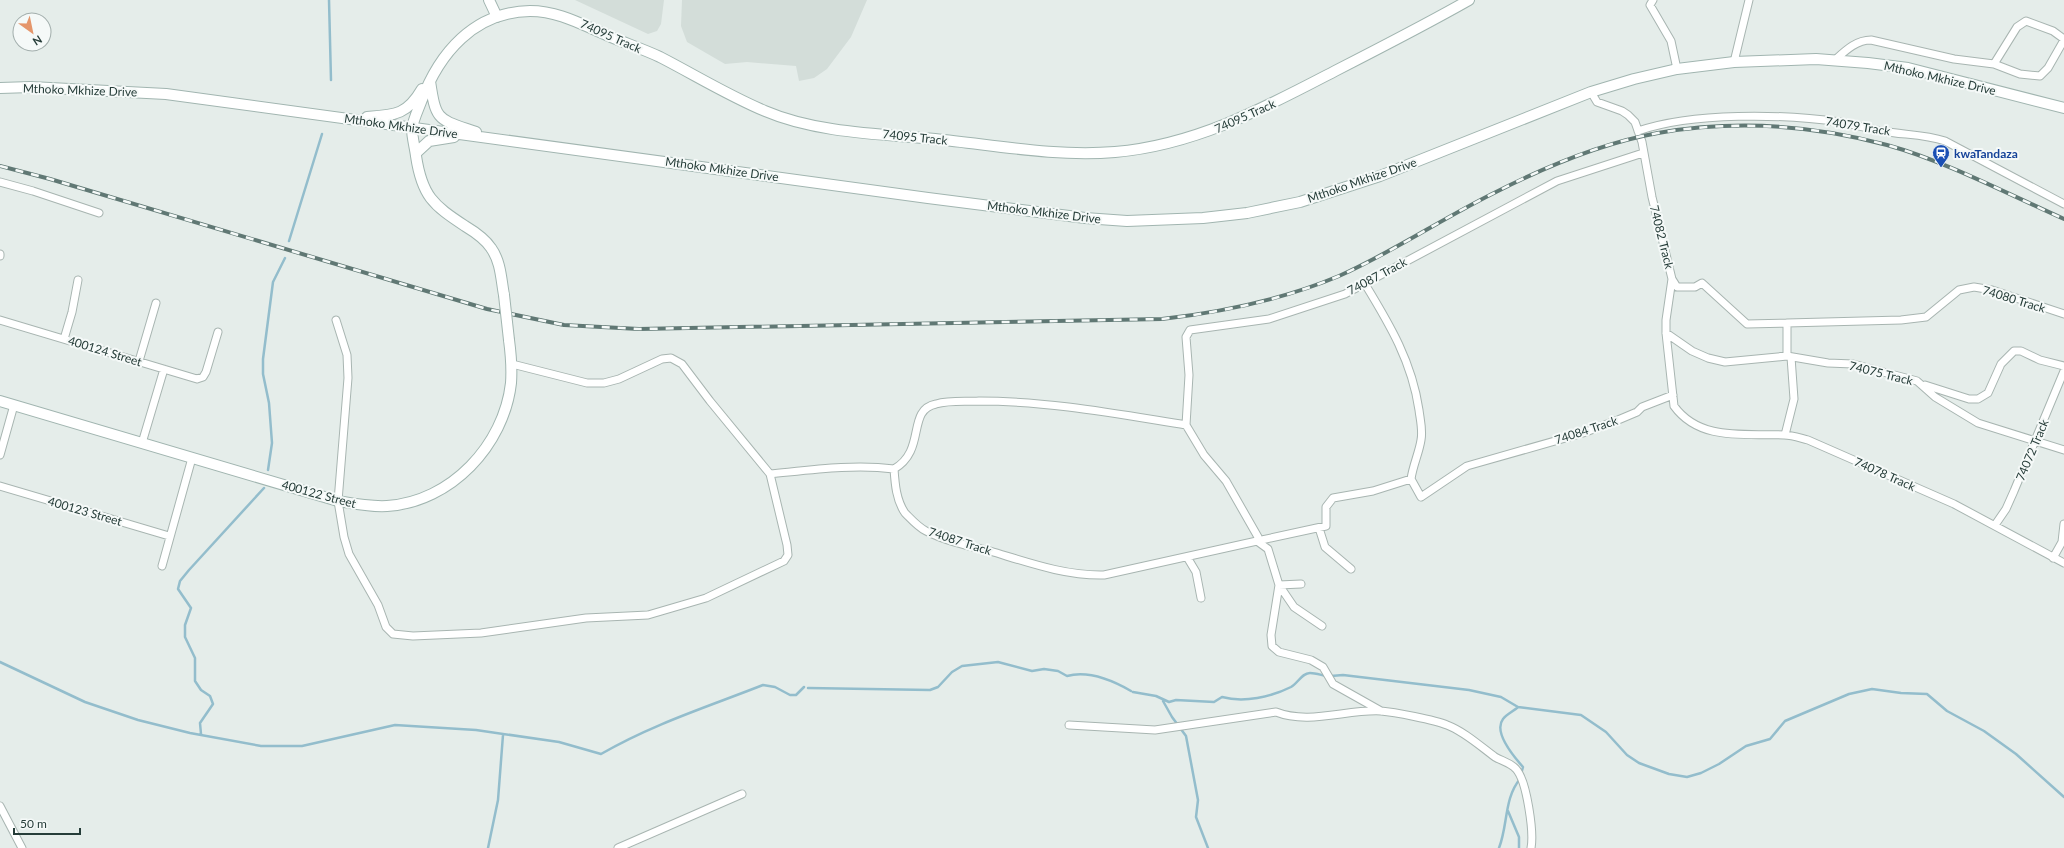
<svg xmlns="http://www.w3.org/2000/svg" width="2064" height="848" viewBox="0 0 2064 848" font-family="Lato,sans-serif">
<rect width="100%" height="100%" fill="#e5edea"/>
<path fill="#d3ddd9" d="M575,0H664L661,24L657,31L648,34Z
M682,0H867L851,37L827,69L814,78L799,81L796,66L747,62L725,64L687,42L681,26Z"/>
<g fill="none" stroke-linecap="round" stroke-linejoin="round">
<path stroke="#93bdcc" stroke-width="2.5" d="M329,0L331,80
M289,241L322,134
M268,470L272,443L269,403L263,374V359L273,282L285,258
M0,662L85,702L138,720L190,733L261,746H302L395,725L476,730L559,742L601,754C653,724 707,707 763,685L775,687L790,695H796L804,687
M1331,676L1343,675L1469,690L1501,697L1518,707L1581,715L1606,732L1627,755L1639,763L1669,774L1687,777L1701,773L1719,764L1746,746L1770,739L1785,721L1849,694L1872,689L1901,693L1927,694L1947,711L1984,731L2016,754L2064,797
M808,688L930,690L938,687L952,672L962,666L998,662L1032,671L1044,669L1058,671L1067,676C1089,670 1112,680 1131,691
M1133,692L1156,696L1169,702L1176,700L1214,702L1222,697C1244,703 1271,697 1291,687C1298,683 1302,673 1310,673C1315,673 1321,675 1326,676
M1163,701L1172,717L1186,736L1198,800L1196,817L1208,848
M1518,707C1514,711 1507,714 1503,719C1493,732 1515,758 1523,767L1521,774
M201,734L200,723L213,704L210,696L201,690L195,681V658L185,637V625L191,608L178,589L180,581L189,570L264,488
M1508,811L1519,837V848
M488,848L498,800L503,735
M1499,848C1508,825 1504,798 1520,779"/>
<g stroke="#a8b5b1" stroke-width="9">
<path id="street" d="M1653,0L1650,5L1671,41L1677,69
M1835,60C1845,51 1856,40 1871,40L1954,59L1994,64L2017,27L2026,21L2053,31L2064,39
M1734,62L1749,0
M1994,64L2020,74L2040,76L2048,68L2064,40
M1591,92L1597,102L1622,111L1628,115L1635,122L1642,142L1652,197L1672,279L1666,320V333L1674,406C1700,442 1746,433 1784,435C1792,435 1800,438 1808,440L1954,504L2064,563
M1638,131C1693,112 1783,114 1840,122C1854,124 1868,129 1882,131C1903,135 1924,134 1945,141L2064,204
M0,182L33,191L99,213
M0,256V254
M1672,279L1677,287H1695L1702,283L1747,324L1787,323V356
M1365,284C1390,325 1412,362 1419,410C1420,419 1423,430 1421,440C1419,453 1413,465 1411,479
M0,320L197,379L203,377L206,372L218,332
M336,320L347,355L348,378L338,501L344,537L349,554L378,605L386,627L393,634L413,636L481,633L586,618L648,615L706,598L784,561L788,555L787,545L770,474L710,401L682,364L671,358L662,359L619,379L604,383H587L512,364
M1787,323L1901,320L1926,317L1959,290L1974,287L1992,290L2064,314
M1666,333L1692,351L1708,358L1725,362L1787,356L1828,363L1853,364L1917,381L1935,397L1978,423L2064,450
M64,339L72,312L78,280
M139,361L156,303
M1925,385L1969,399H1978L1988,393L2001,364L2014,351H2021L2040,360L2064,366
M979,401C1049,401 1117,414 1186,425L1204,455L1226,481L1258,537L1257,541L1104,575C1065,576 1027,562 990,551C969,546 945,541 926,531C918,527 911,519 905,513C896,500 895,483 894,469C927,450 906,410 936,404C950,400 965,402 979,401Z
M1186,425L1189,375L1186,337L1190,330L1269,319L1345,294L1557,181L1643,153
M1785,435L1794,399L1791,357
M142,443L164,369
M0,455L14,405
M770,474C811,470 853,464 894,469
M0,486L169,536
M1995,525L2006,509L2014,491L2064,371
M1319,528L1325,547L1351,569
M1257,541L1326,526V507L1333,498L1373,491L1411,479L1421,497L1467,466L1583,433L1618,420L1637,412L1642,407L1673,395
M1257,541L1268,549L1279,585L1271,635L1272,646L1279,652L1311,660L1323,667L1333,684L1381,711
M1187,557L1196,572L1201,598
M2053,558L2062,542L2064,524
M162,566L192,458
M1279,585L1294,607L1322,626
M1279,585L1301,584
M1069,725L1155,730L1276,712C1309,725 1347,709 1381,711C1394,712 1435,720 1447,725C1465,732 1480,746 1495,757C1502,761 1511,763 1516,769C1527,781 1534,833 1531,848
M0,806L22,848
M618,848L742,794"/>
</g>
<g stroke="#a1b5b0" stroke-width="12">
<path id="secondary" d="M489,0L497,17
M430,81C436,122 438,119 476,132
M0,88L31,87L166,94L928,198L1085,218L1127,221L1203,218L1247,213L1300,202L1380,176L1591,92L1634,79L1677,69L1734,62L1816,59L1868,63L1908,68L2064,108
M367,117C395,115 407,115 422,89
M416,153L429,141L454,137
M504,295C501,279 501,262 491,248C485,239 475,232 465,226C433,205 422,196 416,156C415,148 412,137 412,129C413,120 418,110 421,102C439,53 474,12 530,11C557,11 579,23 602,33C621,42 641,48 660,57C695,75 729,96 765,111C816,133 881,134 935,139C995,145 1055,157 1115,152C1196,145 1264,108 1335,71C1380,48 1425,25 1469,0
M0,401L338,501C355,504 370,507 387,506C451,502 504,445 511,383C512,369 511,355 509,340"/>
</g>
<use href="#street" stroke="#fff" stroke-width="7"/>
<use href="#secondary" stroke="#fff" stroke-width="10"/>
<g stroke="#607874" stroke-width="4">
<path id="rail" d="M0,166L50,179L487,309L564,325L639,329L1162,319C1223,312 1282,300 1339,276C1393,252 1443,218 1496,192C1547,166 1602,143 1658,133C1734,120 1813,125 1887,145C1945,161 2008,194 2064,219"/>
</g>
<use href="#rail" stroke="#f5f9f8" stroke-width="2.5" stroke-dasharray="8" stroke-linecap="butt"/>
<g stroke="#a1b5b0" stroke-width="12" stroke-linecap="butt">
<path id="secondary-bridge" d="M504,295L509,340"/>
</g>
<use href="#secondary-bridge" stroke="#fff" stroke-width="10"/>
</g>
<defs>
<g id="station-pin" transform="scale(0.9)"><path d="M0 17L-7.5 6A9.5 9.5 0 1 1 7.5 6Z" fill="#1a4fb4" stroke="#f5f9f8"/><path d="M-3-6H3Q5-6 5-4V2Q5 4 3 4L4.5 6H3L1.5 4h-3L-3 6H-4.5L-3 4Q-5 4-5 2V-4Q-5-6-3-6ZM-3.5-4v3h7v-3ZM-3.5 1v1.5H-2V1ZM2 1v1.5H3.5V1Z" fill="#fff"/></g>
</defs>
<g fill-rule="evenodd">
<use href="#station-pin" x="1941" y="153"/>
</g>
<g text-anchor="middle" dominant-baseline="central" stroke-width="4" stroke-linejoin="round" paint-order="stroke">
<g font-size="12" fill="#263d39" stroke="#f5f9f8">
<text transform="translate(611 36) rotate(24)">74095 Track</text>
<text transform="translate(1940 78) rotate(13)">Mthoko Mkhize Drive</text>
<text transform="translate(80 90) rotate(2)">Mthoko Mkhize Drive</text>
<text transform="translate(1245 116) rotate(-24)">74095 Track</text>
<text transform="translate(401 126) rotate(8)">Mthoko Mkhize Drive</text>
<text transform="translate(1858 126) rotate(9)">74079 Track</text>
<text transform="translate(915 137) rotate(6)">74095 Track</text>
<text transform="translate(722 169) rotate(8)">Mthoko Mkhize Drive</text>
<text transform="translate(1362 180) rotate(-19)">Mthoko Mkhize Drive</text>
<text transform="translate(1044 212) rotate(7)">Mthoko Mkhize Drive</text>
<text transform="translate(1662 237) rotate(76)">74082 Track</text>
<text transform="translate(1377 276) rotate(-28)">74087 Track</text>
<text transform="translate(2014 299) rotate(17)">74080 Track</text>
<text transform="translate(105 351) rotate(17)">400124 Street</text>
<text transform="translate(1881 373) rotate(14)">74075 Track</text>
<text transform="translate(1586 430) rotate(-18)">74084 Track</text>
<text transform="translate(2032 450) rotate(-67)">74072 Track</text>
<text transform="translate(1885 474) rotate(24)">74078 Track</text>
<text transform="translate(319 494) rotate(15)">400122 Street</text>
<text transform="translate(85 511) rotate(16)">400123 Street</text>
<text transform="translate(960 541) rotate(18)">74087 Track</text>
</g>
<g font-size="12" font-weight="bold" fill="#164399" stroke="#f5f9f8" text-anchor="start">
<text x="1954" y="153">kwaTandaza</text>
</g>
</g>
<g transform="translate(32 32) rotate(147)"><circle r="19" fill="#f5f9f8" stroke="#a2aeac"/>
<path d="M0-3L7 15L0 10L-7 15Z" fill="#e5966b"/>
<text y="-6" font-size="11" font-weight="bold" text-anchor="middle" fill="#263d39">N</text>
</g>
<path d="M14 828v6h66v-6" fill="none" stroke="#263d39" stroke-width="2"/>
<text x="20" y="828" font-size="12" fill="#263d39" stroke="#f5f9f8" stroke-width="3" paint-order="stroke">50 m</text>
</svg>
